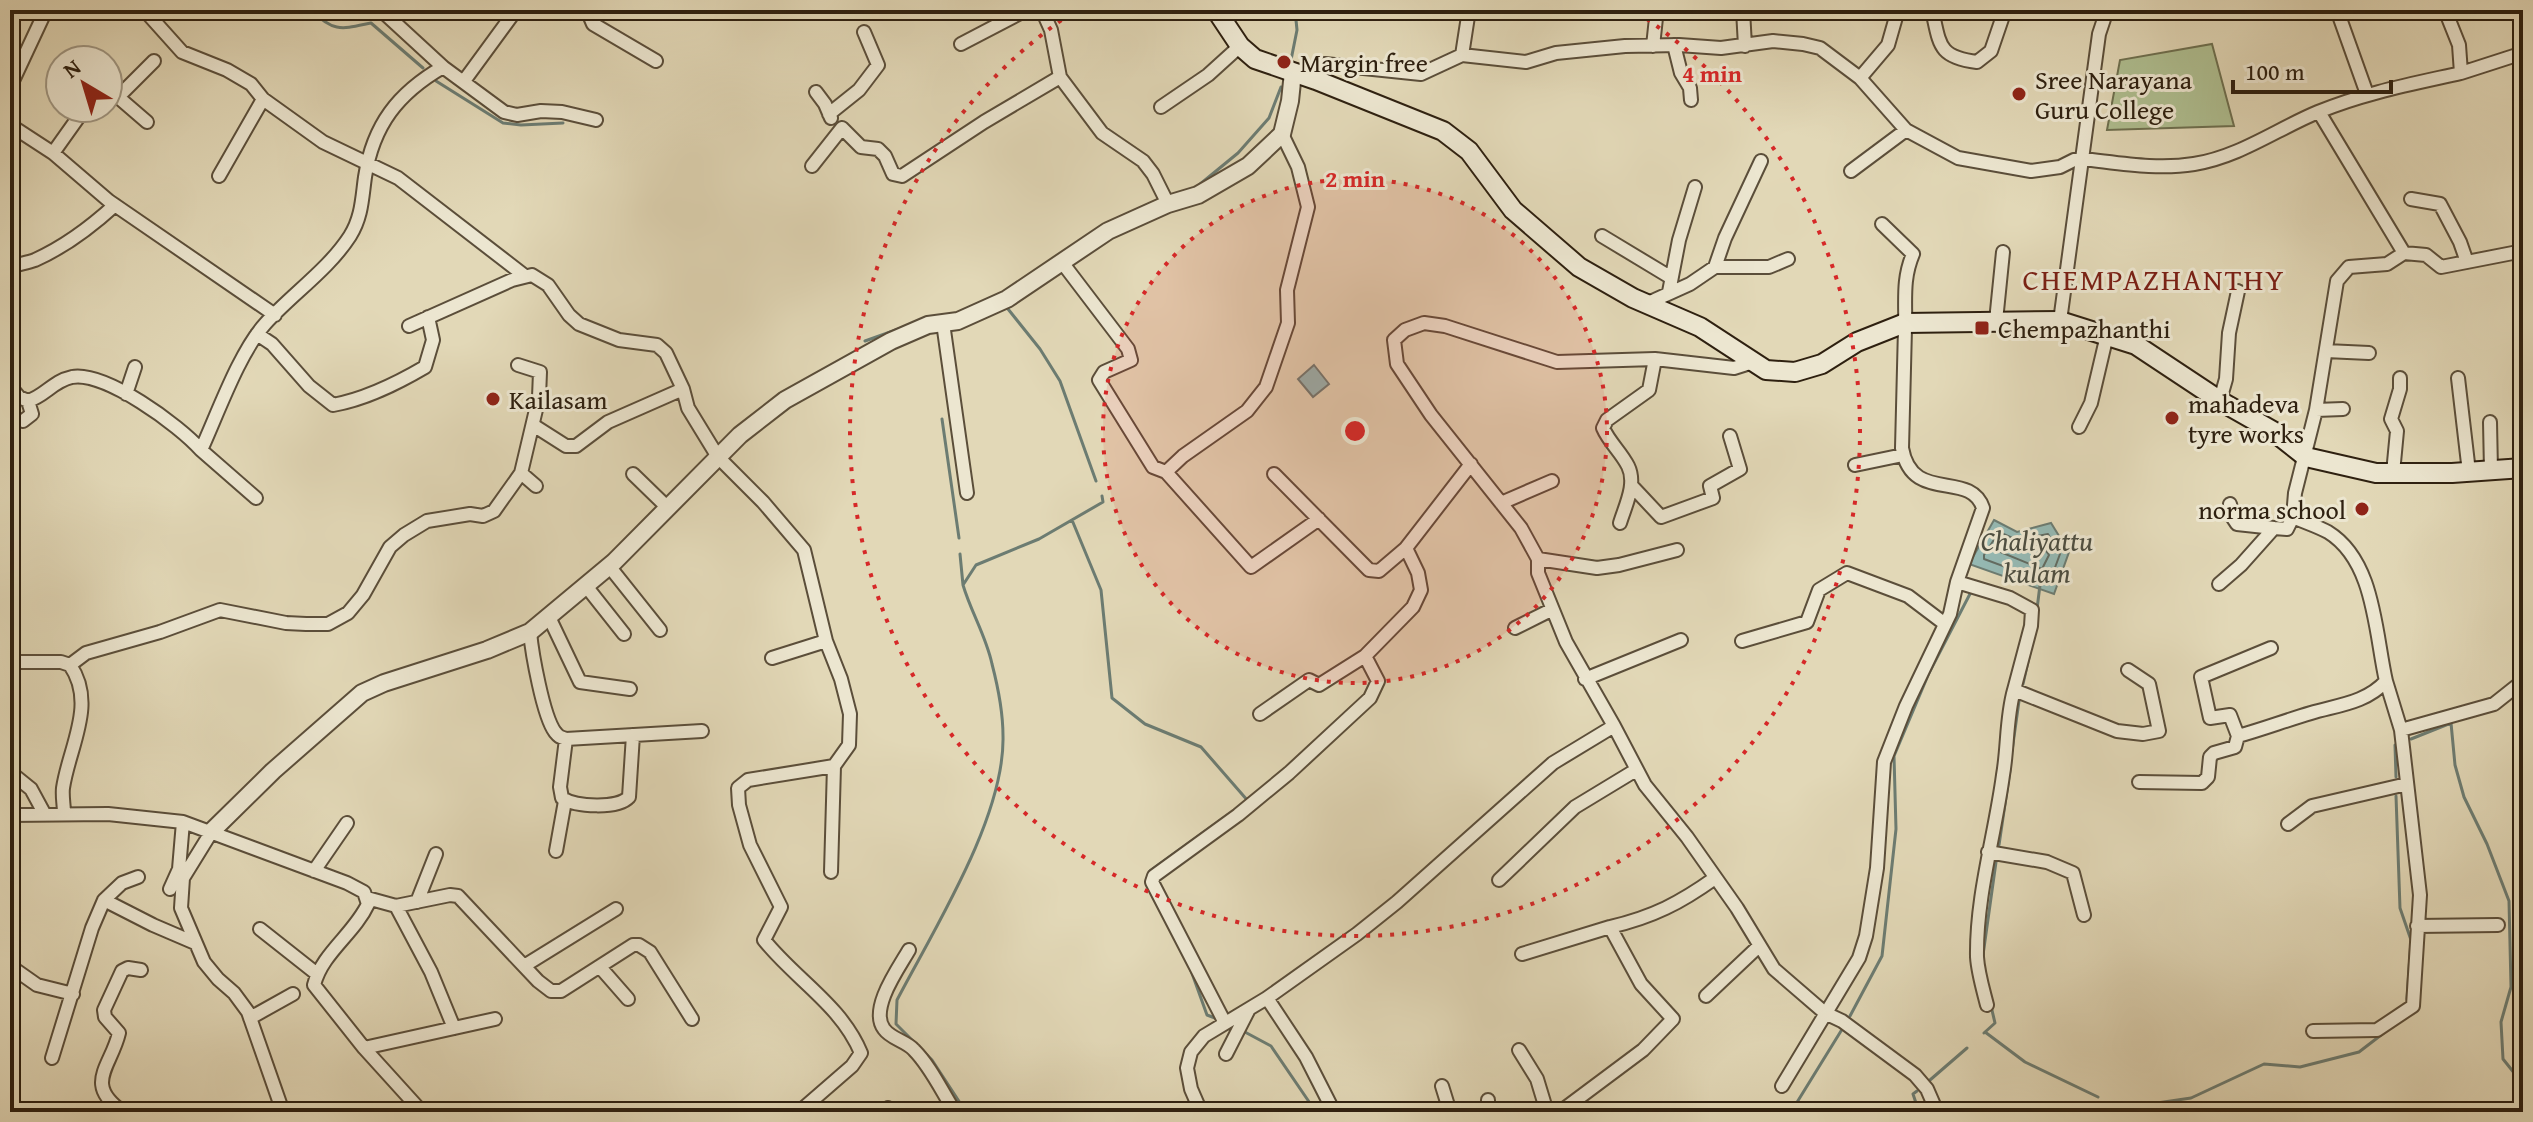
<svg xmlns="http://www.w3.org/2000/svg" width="2533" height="1122" viewBox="0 0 2533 1122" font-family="'Gentium Book Plus',serif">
<rect width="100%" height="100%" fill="#e2d8b7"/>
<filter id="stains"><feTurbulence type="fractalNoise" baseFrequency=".0025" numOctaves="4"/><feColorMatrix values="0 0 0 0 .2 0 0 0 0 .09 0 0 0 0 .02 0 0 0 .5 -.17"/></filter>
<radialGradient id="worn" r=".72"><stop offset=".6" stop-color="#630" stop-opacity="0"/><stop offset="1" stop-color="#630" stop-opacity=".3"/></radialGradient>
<path fill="#afbf91" stroke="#6e7050" stroke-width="2" d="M2212,44L2234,126L2107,130L2120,60Z"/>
<path fill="#95b9b3" stroke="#6c7c72" stroke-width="2" d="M1314,365L1329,384L1313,397L1298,379Z
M1994,520L2017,532L2051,523L2069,552L2054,594L1969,564Z"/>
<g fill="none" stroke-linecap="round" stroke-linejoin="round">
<path stroke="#626c62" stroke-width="2" d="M1999,532L2017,540L2048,534L2060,554L2050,581L2046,582L1984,559V555Z
M2041,544L2049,555L2042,569L1998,551L2002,545L2017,550Z"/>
<path stroke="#6c7c72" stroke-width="3" d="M311,10C334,33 342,29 371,23L423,68
M1290,65L1297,30L1295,10
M436,81L503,123L521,125L563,123
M1199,185L1238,153L1269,118L1281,87
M1008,309L1040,349L1060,381L1096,481
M865,341L907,326
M942,419L959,538
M1072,520L1101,590L1112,698L1145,724L1201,747L1248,801
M960,554L963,585L976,565L1039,539L1103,502L1102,496
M2037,609L2040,585
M2023,684L2032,644
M2411,739L2451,723L2455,765L2464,797L2487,844L2509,901L2511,987L2501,1022L2503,1059L2523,1084
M2395,745L2396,777
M2012,751L2019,701
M2396,796L2400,908L2411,940L2407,999
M1999,845L2010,770
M1150,871L1229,814
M1983,955L1996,862
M1189,965L1207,1015L1215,1018
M1850,1016L1882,956L1896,829L1894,756L1929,673L1972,590
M1243,1031L1271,1046L1316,1112
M1985,1032L2025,1062L2098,1097
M1984,1033L1995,1023L1991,1006
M915,1043L896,1024L897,1000C934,929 1005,817 1003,736C1003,713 998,687 992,664C986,636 971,612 963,585
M923,1051L932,1060L966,1112
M1930,1080L1967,1048
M1917,1091L1913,1094L1919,1112
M2115,1105L2123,1108L2191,1098L2264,1064L2300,1067L2359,1052L2385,1032
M1791,1112L1841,1031"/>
<g stroke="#5b4e3a" stroke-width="16">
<path id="minor" d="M139,10L147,13L182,52L227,70L251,84L263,99L323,142L398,178L525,276
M381,10L443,67
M587,10L593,24L656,61
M666,10H672
M1042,10L1051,30L1060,77L1102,133L1143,161L1153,174L1168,204
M1743,10L1745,46
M1932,10C1940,45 1938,57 1977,62L1991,51L2005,10
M2337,10L2367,94
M961,44L1026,10
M1674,45L1681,73L1690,88L1691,100
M1653,46L1656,18
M1462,55L1526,62L1556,53L1625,46L1679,45L1721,48L1773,41L1803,44L1820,48L1860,78L1906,130L1958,158L2031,171L2060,167L2074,160L2083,159C2120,163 2157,170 2194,164C2239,157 2277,129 2318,112C2364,93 2412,84 2461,73L2459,45L2445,10
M1462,55L1469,10
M2461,73L2523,53
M1860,78L1888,45L1898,10
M1316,80L1325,64L1421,74L1462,55
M464,81L516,10
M10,87L46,10
M108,91L118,97L147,122
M816,92L825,104L831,118
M118,97L154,61
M1161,107L1208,75L1240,46
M2319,112L2404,253
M829,114L859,90L878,65L864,32
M10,125L53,153L109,201L275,315
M53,153L85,108
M812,166L842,128L861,147L878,149L885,156L893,174L902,176L984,122L1060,77
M1851,171L1906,130
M219,176L263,99
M2411,199L2440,204L2460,242L2467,262
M1602,236L1670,277
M1061,261L1128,349L1131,360L1104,372L1099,380L1153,467L1166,472L1183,456L1247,411L1266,387L1288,323L1287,290L1308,207L1298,167L1282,134
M10,267C18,264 27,263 35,260C64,247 92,226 115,205
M1715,267H1769L1788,259
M1669,292L1679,240L1695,187
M1648,303L1690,284L1715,267L1725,238L1761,161
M1996,321L2003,252
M2060,321L2099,34L2107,10
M943,323L967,493
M409,326L512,280L532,275L548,285L569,315L579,324L619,340L657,345L666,353L683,389L688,408L718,457L763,502L804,550L826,641L841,679L850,714L849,745L834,766L748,780L738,788L739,805L750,845L781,907L764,940C796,980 841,1005 861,1053L852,1066L799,1112
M257,334L272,344L309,386L333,405C366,399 396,384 425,367L433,340L428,317
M2326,351L2369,353
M1753,362L1734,368L1655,359L1557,362L1445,326L1424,323L1405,330L1394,340L1397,364L1431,415L1521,528L1538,559V573L1566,642L1614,726L1645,785L1687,837L1737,908L1774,969L1825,1013L1842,1021L1915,1075L1927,1089L1937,1112
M2458,378L2469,472
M10,386L19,397L28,401C45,396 53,381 72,377C105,371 179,425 201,450C218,413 239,353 265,324C292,294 328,270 350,236C362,217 362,198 365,177C373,125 398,93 443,67L504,112L517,115L541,111L562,112L596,120
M126,394L135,367
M2220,400L2226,379L2229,333L2238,291
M2316,410L2343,409
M23,421L32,414L28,401
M2490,422L2491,470
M533,425L566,446H576L608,422L683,389
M2079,427L2091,403L2107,335
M201,450L256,498
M1855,465L1903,455
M1166,472L1251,567L1319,519
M521,473L536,486
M2393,473L2397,431L2391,419L2400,389V378
M633,474L668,508
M1274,474L1369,570L1379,571L1406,548
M1631,485L1661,517L1713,498L1710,486L1740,469L1730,436
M1501,503L1552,481
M2230,504L2233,518L2237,524L2274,528
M1620,523C1625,506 1637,484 1628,466C1621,452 1609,442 1603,428L1607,420L1649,390L1655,359
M1538,559L1597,568L1619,565L1677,550
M609,566L660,630
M1957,582L2010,598L2032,610L2031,626L2014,690
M2219,584L2241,565L2274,528L2287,529L2293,517
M586,586L624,634
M549,617L580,682L630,689
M1515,628L1551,610
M530,632C532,653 543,716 555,732C559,737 560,737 566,739L702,731
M1742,641L1807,622L1819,590L1847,573L1908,596L1945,624
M2271,648L2201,677L2210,718L2230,715L2238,736C2263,729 2287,720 2311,713C2338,705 2366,703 2386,681C2375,633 2375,561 2328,532C2317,526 2304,522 2293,517L2295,493L2316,410L2337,281L2349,267L2387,264L2404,253L2426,255L2441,267L2523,251
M772,658L826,641
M10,662H61L70,665C97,704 69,747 63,788C62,796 64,805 64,814
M70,665L86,653L160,632L220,610L286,623L306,624H328L348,613L363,595L390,547L404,535L427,521L470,514L483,516L494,511L521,473L539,397L540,372L518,365
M1585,679L1681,640
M1260,714L1309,680L1319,685L1365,656L1413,607L1421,590L1418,573L1406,548L1471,464
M2401,730L2494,704L2523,681
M566,739L560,787L562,798C576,807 618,809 629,797L633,735
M10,772L31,789L44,813
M2139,782L2202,783L2208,777L2210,757L2214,753L2235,747L2238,736
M10,815L108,814L183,822L347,883L364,892L368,904C354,934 322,953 314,985L364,1048L422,1112
M2288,824L2312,806L2407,784
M212,831L183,878L181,908L204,962L218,979L234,993L248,1012L283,1112
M556,851L565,801
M1988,852L2047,862L2073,873L2084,915
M314,871L347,823
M831,872L834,766
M1499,880L1575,807L1636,770
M170,889L179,869L183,822
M367,898L396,906L450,895L458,896L538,981L551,991H561L633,945H639L650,952L692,1019
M104,900L153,925L195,943
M417,902L436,854
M396,906L431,972L454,1028
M2417,926L2498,925
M260,929L317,974
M909,950C898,969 869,1009 884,1029C891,1039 906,1041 914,1050C931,1067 942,1092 955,1112
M1522,954L1610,927
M10,966L37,985L73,994
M524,966L616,909
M600,967L628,999
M1706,996L1759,946
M1267,998L1306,1057L1334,1112
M1987,1005C1983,989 1978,973 1977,957C1976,896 1995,835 2003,775C2008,747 2006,718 2014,690L2117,731L2143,734L2159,731L2149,684L2128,670
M250,1018L293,994
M1225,1023L1152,882L1154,876L1238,815L1289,773L1370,698L1378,681L1365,656
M2313,1031L2377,1030L2413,1006L2420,895L2401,730L2386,681
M2521,1038L2523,1037
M364,1048L495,1019
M1519,1050L1537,1079L1547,1112
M1226,1054L1248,1011
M52,1058L92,928L104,900L122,883L138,877
M1442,1086L1450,1112
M1782,1086L1859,958L1866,936L1877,868L1884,762L1906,706L1950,614L1957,582L1983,508C1970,469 1912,505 1902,448C1903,408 1904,368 1905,328C1906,301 1902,280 1913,254L1882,224
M1488,1100V1112
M123,1112C83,1084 111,1067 119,1033L105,1017L104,1010L122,971L128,968L141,970
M887,1112L888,1108
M1201,1112L1191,1089L1187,1068L1191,1052L1204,1036L1267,998L1357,934L1397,902L1553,763L1614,726
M1560,1112L1643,1050L1673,1019L1641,984L1610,927C1653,917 1680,903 1715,878"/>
</g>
<g stroke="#5b4e3a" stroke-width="20">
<path id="tertiary" d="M212,831L273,771L362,693L384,683L487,650L530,632L614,562L740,435L785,400L891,341L928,325L958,321L1007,299L1108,231L1168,204L1198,195L1248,166L1282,134L1290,101L1293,72"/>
</g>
<g stroke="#2e2010" stroke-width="22">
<path id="secondary" d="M1216,10L1240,46L1255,59L1316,80L1443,131L1469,151L1513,210L1579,267L1633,298L1700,327L1766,370L1795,372L1822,364L1857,342L1905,323L2060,321L2136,345L2222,402L2273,431L2306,457L2376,473H2452L2523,468"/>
</g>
<use href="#minor" stroke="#ece6d0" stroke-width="12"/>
<use href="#tertiary" stroke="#ece6d0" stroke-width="16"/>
<use href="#secondary" stroke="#ece6d0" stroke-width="18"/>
</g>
<circle cx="1355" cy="431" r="252" fill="#d62828" fill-opacity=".12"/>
<g fill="none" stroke="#d62828" stroke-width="4" stroke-dasharray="4 8">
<circle cx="1355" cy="431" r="252"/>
<path d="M1637 12A505 505 0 1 1 1073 12"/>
</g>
<g fill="#8f2418" stroke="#ece6d0" stroke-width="3">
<circle cx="1284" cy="62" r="8"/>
<circle cx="2019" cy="94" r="8"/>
<rect x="1974" y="320" width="16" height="16" rx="4"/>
<circle cx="493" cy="399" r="8"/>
<circle cx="2172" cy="418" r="8"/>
<circle cx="2362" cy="509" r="8"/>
</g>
<g text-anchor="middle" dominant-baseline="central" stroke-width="6" stroke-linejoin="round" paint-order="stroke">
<g font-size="26" fill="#2e2010" stroke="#ece6d0" text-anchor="start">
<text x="1300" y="62">Margin free</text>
<text x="2035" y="79">Sree Narayana<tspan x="2035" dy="30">Guru College</tspan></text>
<text x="1998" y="328">Chempazhanthi</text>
<text x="509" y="399">Kailasam</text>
<text x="2188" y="403">mahadeva<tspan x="2188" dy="30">tyre works</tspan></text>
<text x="2346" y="509" text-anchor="end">norma school</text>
</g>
<g font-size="28" font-style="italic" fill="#4d4e41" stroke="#ece6d0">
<text x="2037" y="540">Chaliyattu<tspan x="2037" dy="32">kulam</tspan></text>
</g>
<g font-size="30" letter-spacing="2" fill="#7a1f14" stroke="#ece6d0">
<text x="2154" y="279">CHEMPAZHANTHY</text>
</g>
</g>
<circle cx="1355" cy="431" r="12" fill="#d62828" stroke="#ece6d0" stroke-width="4"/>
<g font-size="24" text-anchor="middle" font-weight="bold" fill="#d62828" stroke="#ece6d0" stroke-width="6" stroke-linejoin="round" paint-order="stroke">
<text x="1712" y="82">4 min</text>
<text x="1355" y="187">2 min</text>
</g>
<rect width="2533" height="1122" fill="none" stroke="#e2d8b7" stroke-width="40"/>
<rect x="12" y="12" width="2509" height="1098" fill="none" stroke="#2e2010" stroke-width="4"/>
<rect x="20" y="20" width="2493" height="1082" fill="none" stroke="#2e2010" stroke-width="2"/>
<g transform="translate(84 84) rotate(322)"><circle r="38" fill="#ece6d0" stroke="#a09783" stroke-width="2"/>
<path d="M0-6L14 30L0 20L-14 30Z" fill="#8f2418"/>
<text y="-12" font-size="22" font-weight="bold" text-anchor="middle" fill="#2e2010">N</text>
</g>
<path d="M2233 80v12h158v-12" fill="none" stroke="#2e2010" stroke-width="4"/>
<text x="2245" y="80" font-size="24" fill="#2e2010" stroke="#ece6d0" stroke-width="6" paint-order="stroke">100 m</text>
<rect width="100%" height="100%" filter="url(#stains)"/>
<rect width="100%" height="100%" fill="url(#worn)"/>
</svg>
